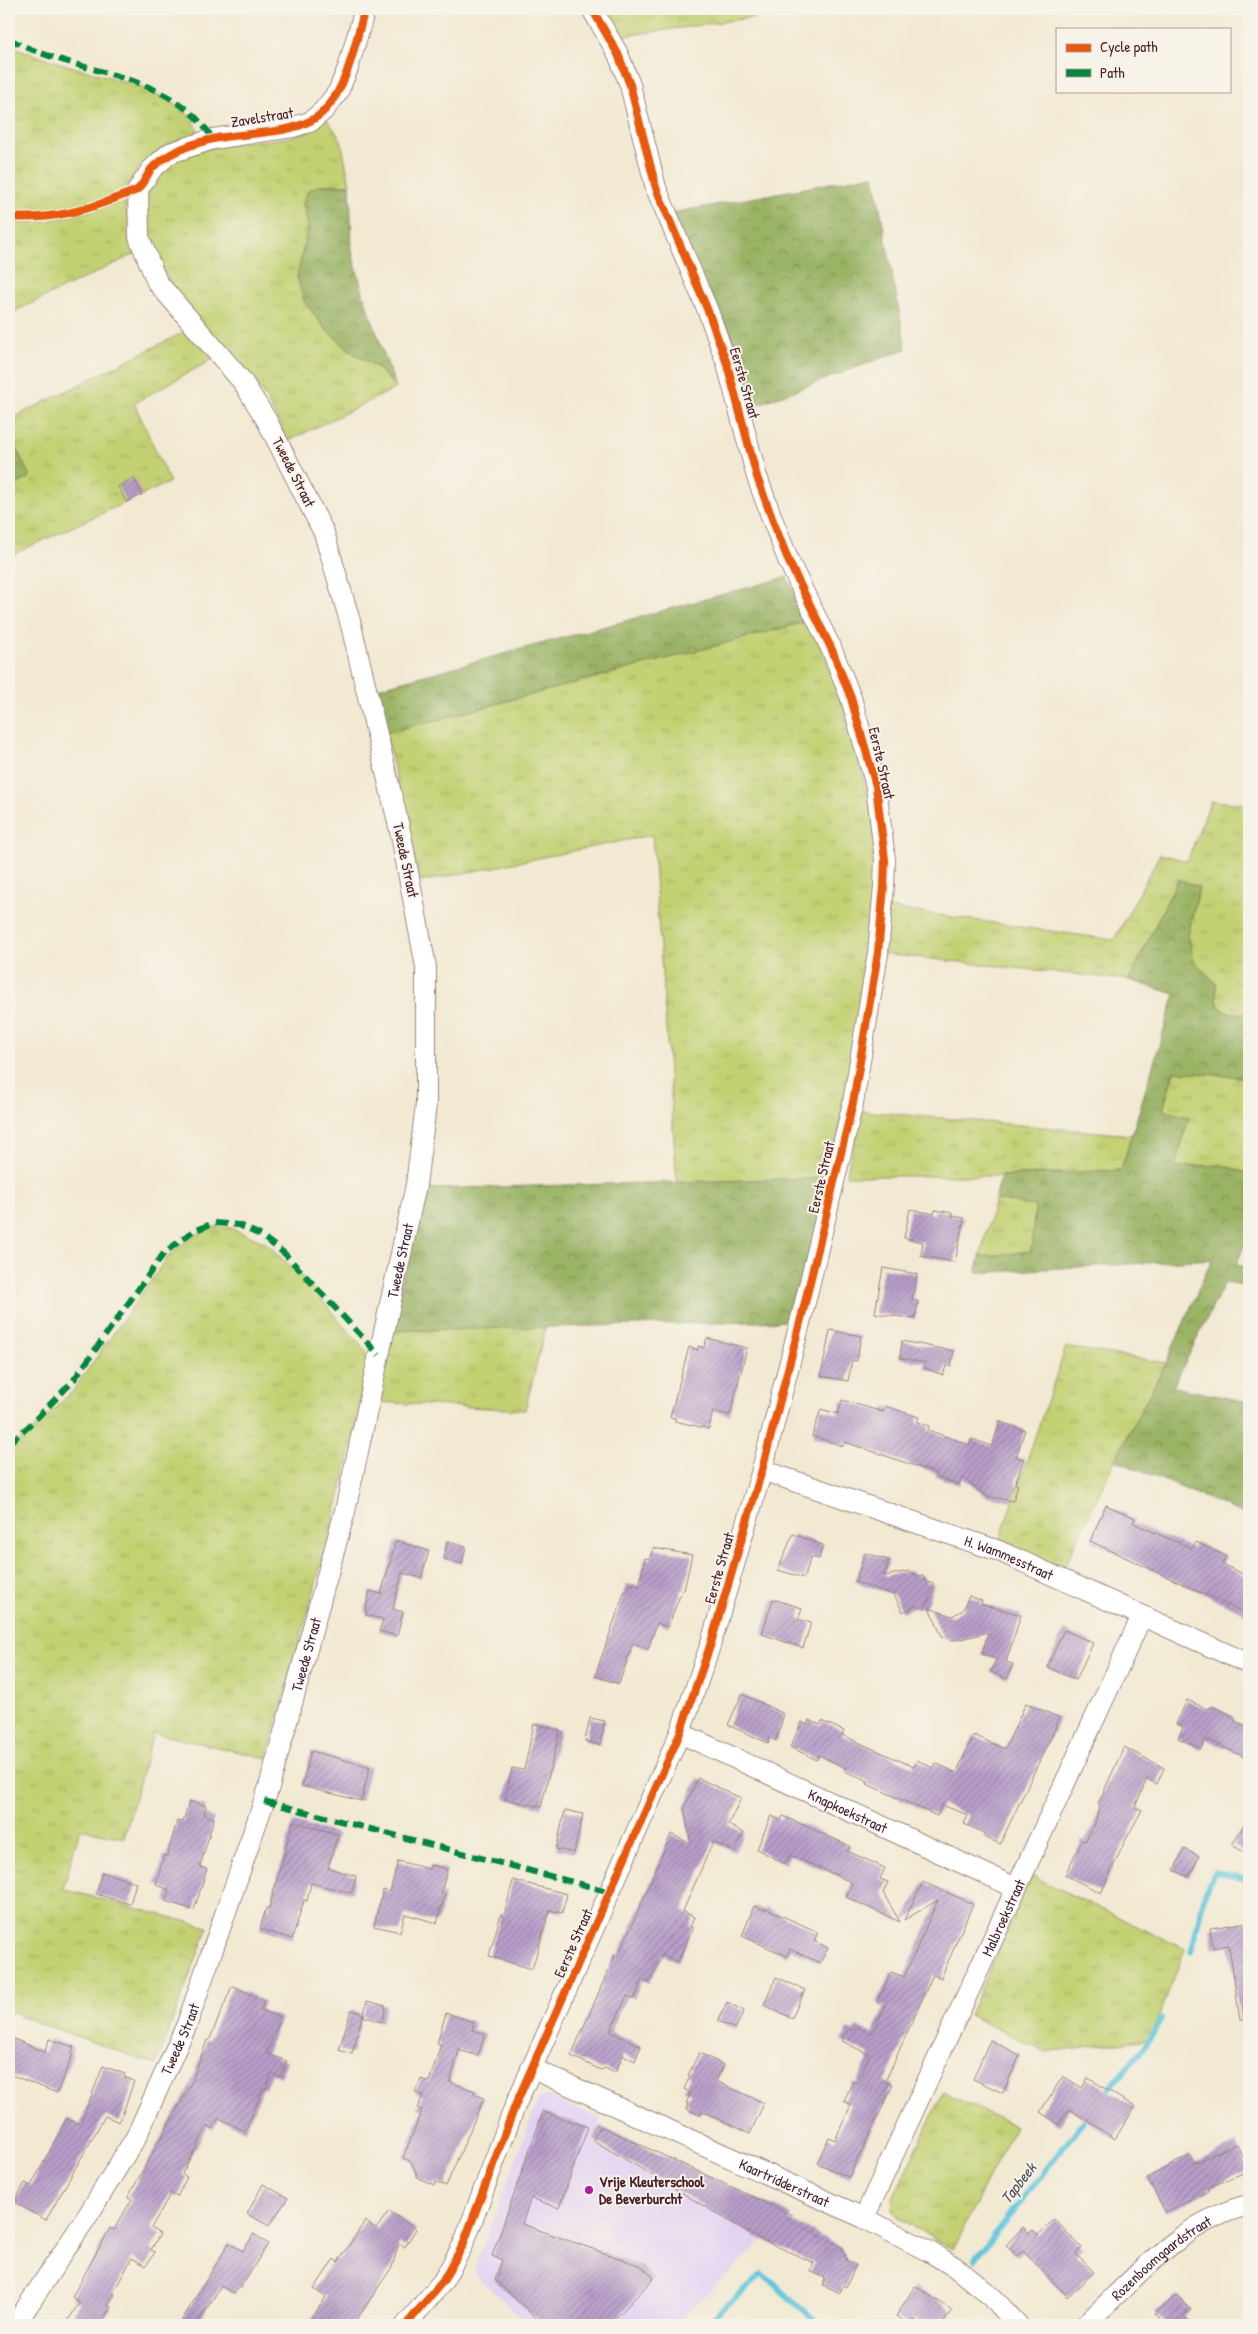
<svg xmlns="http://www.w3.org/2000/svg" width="1258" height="2334" viewBox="0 0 1258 2334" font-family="'Patrick Hand',sans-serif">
<defs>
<pattern id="grass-tufts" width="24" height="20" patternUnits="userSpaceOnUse" patternTransform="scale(1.25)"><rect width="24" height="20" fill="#c3d173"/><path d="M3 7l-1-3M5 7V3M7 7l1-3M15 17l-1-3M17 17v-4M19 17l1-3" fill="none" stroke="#a9b364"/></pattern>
<pattern id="forest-crowns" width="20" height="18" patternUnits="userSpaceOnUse" patternTransform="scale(1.25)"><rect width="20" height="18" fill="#9ab365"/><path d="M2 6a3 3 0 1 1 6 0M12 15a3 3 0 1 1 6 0" fill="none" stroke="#809153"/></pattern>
<pattern id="building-hatch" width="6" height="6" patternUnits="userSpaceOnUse" patternTransform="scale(1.25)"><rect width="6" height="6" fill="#b89fca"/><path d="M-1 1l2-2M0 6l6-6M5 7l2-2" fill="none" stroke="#9881a4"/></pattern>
</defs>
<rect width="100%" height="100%" fill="#f7f3e8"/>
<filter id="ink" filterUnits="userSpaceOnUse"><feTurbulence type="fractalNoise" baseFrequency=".02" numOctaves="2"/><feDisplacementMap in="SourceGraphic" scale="10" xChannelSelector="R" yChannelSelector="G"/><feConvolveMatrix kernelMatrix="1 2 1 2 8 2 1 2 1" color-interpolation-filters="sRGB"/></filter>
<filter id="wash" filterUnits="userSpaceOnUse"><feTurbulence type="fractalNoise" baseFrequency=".0096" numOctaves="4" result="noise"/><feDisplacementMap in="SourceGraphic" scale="20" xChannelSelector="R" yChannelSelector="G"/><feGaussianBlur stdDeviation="1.12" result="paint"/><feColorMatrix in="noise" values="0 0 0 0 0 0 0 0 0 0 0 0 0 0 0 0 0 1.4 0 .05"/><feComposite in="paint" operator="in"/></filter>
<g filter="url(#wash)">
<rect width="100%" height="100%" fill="#f2e9d2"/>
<path fill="#e3d3f3" d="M547,2096L601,2119L591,2141L762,2241L675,2325H529L473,2273L539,2098Z"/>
<path fill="url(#grass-tufts)" stroke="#86784f" d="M596,9H813L616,37Z
M9,45C29,53 49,60 70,66C102,75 193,96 198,133C168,143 137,159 126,191C88,205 50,216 9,215Z
M327,119L341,140L350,185H321L303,203L308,226L304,248L357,356L377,367L396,388L288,441C278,423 269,401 257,385C216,331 132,270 149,194C152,178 163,164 179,158C196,152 218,146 237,143C273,138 296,143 327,119Z
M115,203H125L137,253L9,314V223C46,224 80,214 115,203Z
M188,330L213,359L134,403L170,482L9,556V489L30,477L9,433V420Z
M809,621L829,666L857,749L878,841L874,953L829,1178L677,1182L652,835L420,882L386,733Z
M1211,801L1249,804V1015L1223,1011L1216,1000V983L1194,961L1188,935L1199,888L1178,879L1129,980L883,954L888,908L1114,940L1160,854L1187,861Z
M1174,1071L1249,1078V1174L1222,1165L1175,1167L1163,1110Z
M862,1111L1132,1135L1121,1170L1001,1176H846Z
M995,1200L1035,1206L1031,1252L980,1257Z
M214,1227L231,1228L266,1243L304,1279L372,1359L338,1504L267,1758L153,1733L124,1838L80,1829L63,1889L208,1927L156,2065L9,2012V1449L31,1431L72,1392L167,1258L191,1237Z
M546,1326L525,1410L376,1402L390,1331Z
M1066,1347L1166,1363L1115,1460L1063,1570L999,1541Z
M1032,1876L1185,1949L1150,2039L1045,2052L969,2015Z
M943,2092L1015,2126L953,2249L900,2219L892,2209L893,2199Z"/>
<path fill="url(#forest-crowns)" stroke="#726948" d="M874,175L906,349L748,408L672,213Z
M321,185H350L352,252L365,300L396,388L377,367L357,356L326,330L304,301L297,278L308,226L303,203L308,190Z
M9,433L30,477L9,489Z
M787,577L809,621L386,733L374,689Z
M1178,879L1199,887L1188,935L1194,961L1216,983V1000L1223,1011L1249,1015V1078L1174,1071L1163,1110L1189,1117L1175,1167L1222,1165L1249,1174V1235L1236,1265L1249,1267V1286L1225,1282L1173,1387L1249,1402V1516L1115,1460L1166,1363L1212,1259L976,1273L980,1257L1031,1251L1035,1206L995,1200L1001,1176L1121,1170L1175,994L1129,980Z
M829,1178L793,1321L390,1331L423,1189Z"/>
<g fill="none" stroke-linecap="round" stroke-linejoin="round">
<path stroke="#60c6de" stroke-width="5.5" d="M1191,1952L1206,1889L1215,1872L1249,1880
M1110,2088L1146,2045L1162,2019
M975,2260L1083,2122
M705,2325L762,2274L820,2325"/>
</g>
<g id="blocks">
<path fill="url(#building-hatch)" d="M134,478L142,495L126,502L118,486Z
M910,1209L934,1214L935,1210L953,1213L952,1216L964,1218L955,1262L921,1256L923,1242L904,1238Z
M883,1268L917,1274L912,1300L918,1301L915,1319L875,1313Z
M830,1330L861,1336L857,1361L852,1360L848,1381L821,1376Z
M707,1338L747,1348L730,1415L713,1411L709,1429L675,1421V1418L670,1417L689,1347L698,1350V1346L704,1348Z
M902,1341L954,1351L951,1366H946L943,1375L924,1368L926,1363L900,1358Z
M842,1400L883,1412L885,1406L919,1417L917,1422L929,1426L928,1430L970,1445L972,1439L992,1446L1000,1422L1025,1430L1016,1457L1024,1459L1015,1484L1018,1485L1013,1501L986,1496L962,1477L959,1485L935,1476L936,1473L845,1442L843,1446L812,1436L821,1409L838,1414Z
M1106,1505L1135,1518L1133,1523L1165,1537L1192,1548L1196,1542L1226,1556L1222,1564L1249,1577V1615L1090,1541Z
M793,1534L823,1545L819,1559L811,1557L804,1578L778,1570Z
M396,1541L429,1551L421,1578L402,1573L393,1609L403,1612L397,1636L379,1631L383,1619L366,1615L367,1612L365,1611L370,1591L381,1594Z
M447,1541L466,1546L462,1564L444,1559Z
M653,1548L692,1555L684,1590H682L668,1627L657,1623L648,1649L633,1643L619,1684L595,1676L627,1584L639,1586L645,1558L650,1559Z
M865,1553L889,1560L884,1576L909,1571L915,1575L923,1576L926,1582L934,1584L925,1609L915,1606L903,1612L894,1595L855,1582Z
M969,1596L982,1601L981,1604L1021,1615L1006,1662L1013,1664L1007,1679L991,1672L996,1659L982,1654L988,1632L962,1639L952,1640L942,1636L929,1608L952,1616L963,1610Z
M773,1599L802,1608L798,1619L811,1623L803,1648L762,1634Z
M1064,1630L1093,1643L1076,1680L1047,1667Z
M742,1694L784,1714L776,1741L770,1738L768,1743L728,1725Z
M1187,1700L1207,1709L1212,1706L1233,1716L1235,1721L1249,1727V1759L1206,1739L1201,1749L1178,1738L1183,1727L1176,1724Z
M1026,1703L1060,1718L1000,1844L984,1837L985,1833L964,1824L968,1815L942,1805L937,1816L867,1784L868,1781L845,1771L846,1768L819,1755L817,1760L790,1747L802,1722L807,1725L809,1720L820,1725L822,1721L844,1731L842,1735L914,1767L917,1760L933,1768L936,1763L956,1773L974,1735L1005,1749Z
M590,1718L605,1721L600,1745L585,1741Z
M534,1724L560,1730L541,1807L505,1799L512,1768L524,1770Z
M1124,1747L1164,1768L1157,1784L1147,1779L1135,1807L1142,1810L1125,1841L1101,1893L1065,1875L1082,1840L1085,1841L1094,1826L1100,1805L1098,1804Z
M311,1751L370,1767L361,1801L302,1786Z
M698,1778L741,1798L728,1825L744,1833L735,1852L713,1842L683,1911L694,1917L690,1927L693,1928L678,1962L663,1955L649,1983L642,1980L634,1999L627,1996L612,2027L611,2032L641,2046L635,2061L623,2055L615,2073L605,2068L601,2070L571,2056L615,1955L618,1956L636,1916L671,1834L691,1844L684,1808Z
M189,1801L206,1806L204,1815L214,1818L200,1867L207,1869L194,1910L165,1901L169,1890L156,1884L164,1855L167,1856L177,1821L183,1822Z
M565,1810L583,1814L574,1853L556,1849Z
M771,1816L781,1820L783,1816L850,1846L847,1851L885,1868L880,1879L888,1882L883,1893L900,1922L846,1897L852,1883L849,1881L790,1855L785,1864L757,1849Z
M1249,1816V1855L1232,1845Z
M293,1822L338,1834L328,1868L356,1876L352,1893L311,1883L307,1901L304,1900L292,1939L260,1929L266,1908H269Z
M1184,1849L1199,1856L1189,1877L1174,1870Z
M398,1861L429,1869L430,1865L447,1869L441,1894H445L437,1923L405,1914L400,1932L374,1926L383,1890L390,1892Z
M102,1872L136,1883L130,1904L96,1894Z
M513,1880L567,1894L562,1913L550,1910L532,1969L489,1956L501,1914L504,1916Z
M923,1882L973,1904L941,1978L933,1975L907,2033L885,2082L893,2085L849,2177L817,2163L829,2137L835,2140L851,2105L844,2101L853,2081L857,2083L870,2055L842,2041L848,2029L854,2031L856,2027L872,2034L885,2006L877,2003L891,1972L904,1977L938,1900L904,1920Z
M754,1906L764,1910L765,1908L818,1932L814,1941L828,1948L820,1963L790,1949L787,1956L742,1936Z
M1249,1922V2020H1240L1229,1945L1213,1948L1210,1928Z
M776,1977L805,1990L792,2018L764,2005Z
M234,1986L264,2001L261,2010L281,2018L266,2053L287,2061L281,2077L271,2073L266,2089L263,2088L245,2131L219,2118L213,2129L207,2126L182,2174L187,2177L177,2197L171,2193L151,2228L160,2234L151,2250L155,2252L146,2266L132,2258L113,2293L115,2294L108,2306L111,2307L100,2325H65L80,2302L72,2297L110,2228L114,2230L132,2199L128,2197L191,2084L207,2040L209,2041L231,1988Z
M367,2001L386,2006L382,2022L363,2016Z
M727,2002L744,2011L735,2029L718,2021Z
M351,2010L363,2014L352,2054L339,2050Z
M446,2013L474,2022L472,2030L485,2034L478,2056L459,2050L450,2082L475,2091L474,2094L484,2098L446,2186L435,2182L434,2185L418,2178L411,2161L403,2158L422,2110L417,2108L423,2096L415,2092L421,2079L429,2082L441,2044L437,2043Z
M9,2037L45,2052L49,2039L74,2047L71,2054H73L57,2093L9,2074Z
M990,2040L1020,2055L1003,2093L973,2079Z
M699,2053L724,2065L716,2081L764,2103L750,2134L701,2111L700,2115L687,2109L689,2104L686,2103L691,2093L684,2089L690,2076L688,2075Z
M103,2066L125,2074L124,2077L134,2081L124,2110L119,2122L105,2116L46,2220L14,2202L25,2183L31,2186L67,2118L80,2125Z
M1063,2076L1082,2088L1088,2078L1135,2107L1115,2139L1069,2109L1059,2125L1040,2112Z
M543,2112L588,2127L559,2208L531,2198L522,2224L641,2266L654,2278L609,2325H543L495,2280L502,2260L492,2256Z
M600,2126L792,2215L789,2220L842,2247L847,2261L856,2265L846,2287L843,2285L840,2293L823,2285L825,2278L810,2271L814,2263L756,2237L593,2140Z
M1237,2144L1248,2171L1207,2188L1208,2191L1166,2213L1147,2178L1190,2155L1194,2163Z
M263,2184L288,2198L269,2226L247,2214Z
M389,2211L416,2229L405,2247L399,2243L392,2267L353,2325H307L326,2297L314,2289L334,2259L338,2262L365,2221L376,2229Z
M1054,2219L1082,2248L1076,2254L1094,2272L1068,2297L1023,2251L1017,2256L1006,2245L1023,2227L1029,2233L1033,2230L1038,2235Z
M254,2234L268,2244L240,2288L238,2287L234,2294L221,2286L197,2325H179L229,2243L243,2251Z
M915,2286L952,2310L942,2325H923L913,2319L909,2325L896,2316Z
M1177,2295L1191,2309L1184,2316L1193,2325H1166L1155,2313Z"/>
</g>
</g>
<g filter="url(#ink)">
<use href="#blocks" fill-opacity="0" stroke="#9e847e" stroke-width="1"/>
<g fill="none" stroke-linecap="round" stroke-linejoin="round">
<g stroke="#9e847e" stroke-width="22">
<g id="street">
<path id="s1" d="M762,1470L999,1551L1249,1664"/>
<path id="s2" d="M680,1733L1016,1888"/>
<path id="s3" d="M531,2068L864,2218L930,2252L955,2267L992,2297L1018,2325"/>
<path id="s4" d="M864,2218L1142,1616"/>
<path id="s5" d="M15,2325L88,2215L136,2137L187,2024L269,1787L345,1511L416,1185L426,1105V967L401,835L350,621L324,533L266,419L242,381L157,282L139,237L138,189L152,169L170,153L213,139L293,127L310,122L324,110L338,92L348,68L365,9"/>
<path d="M406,2325L443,2281L463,2245L515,2106L680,1733L710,1646L762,1470L802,1315L853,1103L878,953L884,886L885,860L876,786L851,698L832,650L789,562L773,521L757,477L727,364L708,311L656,188L630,85L618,54L592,9"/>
<path id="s6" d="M1085,2325C1133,2280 1182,2220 1249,2205"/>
</g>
</g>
<use href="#street" stroke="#fff" stroke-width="20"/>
<path stroke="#00873e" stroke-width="6" stroke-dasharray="12 6" stroke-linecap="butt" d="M9,39C19,44 30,49 41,53C101,76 174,78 213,139
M9,1443L28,1427L73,1381L164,1253L193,1231L214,1223L239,1225L260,1235L284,1253L379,1355
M264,1801L611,1892"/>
<g stroke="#f7f3e8" stroke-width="11">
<path id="cycleway" d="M9,217C46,220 82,212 116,198C123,195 131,193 137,190C144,185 147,174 152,168C168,152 191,144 213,139C246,131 300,137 325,110C349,84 355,42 365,9
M406,2325L443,2281L463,2245L515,2106L680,1733L710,1646L762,1470L802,1315L853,1103L878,953L884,886L885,860L876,786L851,698L832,650L789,562L773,521L757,477L727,364L708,311L656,188L630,85L618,54L592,9"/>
</g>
<use href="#cycleway" stroke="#e8590c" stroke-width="8"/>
</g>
</g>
<circle fill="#b5179e" stroke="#f7f3e8" stroke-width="2" cx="589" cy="2190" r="5"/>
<g text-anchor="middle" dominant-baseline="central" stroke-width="4" stroke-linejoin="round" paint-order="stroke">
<g font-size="15" fill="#4a1f2b" stroke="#f7f3e8">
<text transform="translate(262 117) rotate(-9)">Zavelstraat</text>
<text transform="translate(745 383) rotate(74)">Eerste Straat</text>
<text transform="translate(294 472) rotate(63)">Tweede Straat</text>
<text transform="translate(882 763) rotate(77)">Eerste Straat</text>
<text transform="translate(406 860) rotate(78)">Tweede Straat</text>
<text transform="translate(821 1177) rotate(-77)">Eerste Straat</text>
<text stroke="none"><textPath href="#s5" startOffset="1141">Tweede Straat</textPath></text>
<text stroke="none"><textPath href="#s1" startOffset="262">H. Wammesstraat</textPath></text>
<text transform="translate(719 1568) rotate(-74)">Eerste Straat</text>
<text stroke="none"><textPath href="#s5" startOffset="736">Tweede Straat</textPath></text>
<text stroke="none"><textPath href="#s2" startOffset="185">Knapkoekstraat</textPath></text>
<text stroke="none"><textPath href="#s4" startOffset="331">Malbroekstraat</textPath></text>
<text transform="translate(573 1943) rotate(-66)">Eerste Straat</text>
<text stroke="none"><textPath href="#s5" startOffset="331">Tweede Straat</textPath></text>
<text stroke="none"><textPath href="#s3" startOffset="278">Kaartridderstraat</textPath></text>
<text stroke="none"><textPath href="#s6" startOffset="102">Rozenboomgaardstraat</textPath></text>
</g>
<g font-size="15" font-weight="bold" fill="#4a1f2b" stroke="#f7f3e8" text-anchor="start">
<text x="599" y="2181">Vrije Kleuterschool<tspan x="599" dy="17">De Beverburcht</tspan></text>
</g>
<g font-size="16" font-style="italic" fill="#515161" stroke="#f7f3e8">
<text transform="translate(1018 2183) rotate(-52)">Tapbeek</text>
</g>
</g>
<rect width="1258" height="2334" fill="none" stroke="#f7f3e8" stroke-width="30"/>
<rect x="1056" y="28" width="175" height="65" fill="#f7f3e8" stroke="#b29e9c"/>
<rect x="1066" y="44" width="25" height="8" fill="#e8590c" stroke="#b29e9c"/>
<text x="1100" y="52" font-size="15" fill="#4a1f2b">Cycle path</text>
<rect x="1066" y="69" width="25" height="8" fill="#00873e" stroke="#b29e9c"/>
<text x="1100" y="78" font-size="15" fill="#4a1f2b">Path</text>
</svg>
